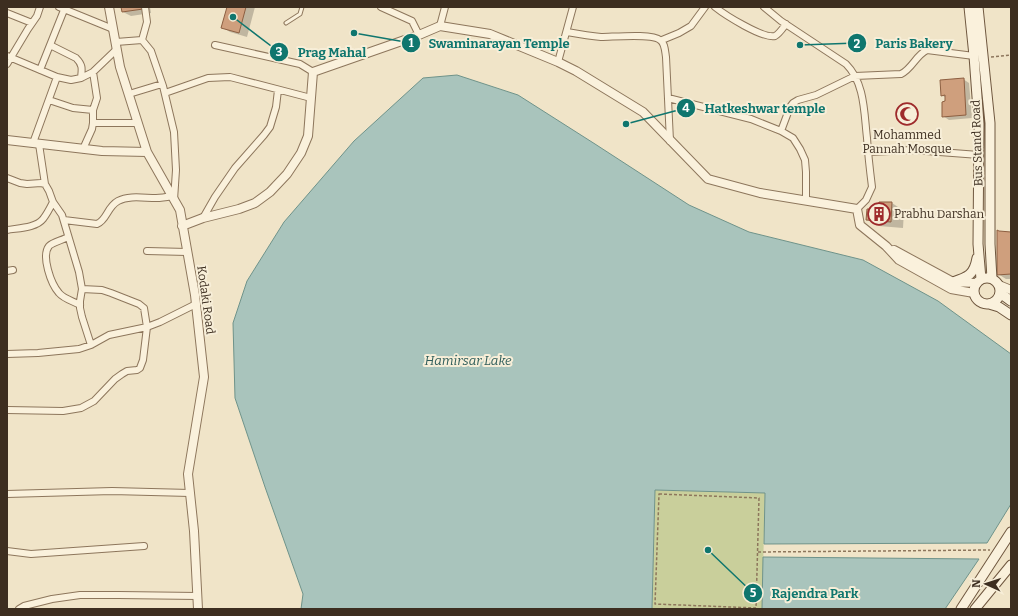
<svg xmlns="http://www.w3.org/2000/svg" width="1018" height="616" viewBox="0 0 1018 616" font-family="Bitter,serif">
<rect width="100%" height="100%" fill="#f0e4c8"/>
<path fill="#c9cf9b" d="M655,490L765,493L762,609H652Z"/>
<path fill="#a9c4bc" stroke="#6f938a" d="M457,75L518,95L595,144L689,205L749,232L863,260L938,301L1011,354V504L987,543L764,544L765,493L655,490L652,609H654H301L303,594L265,487L235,398L233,323L247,281L284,222L354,141L423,78Z
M763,557L979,559L945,609H762Z"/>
<path fill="#0003" d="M122,7H150L151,13L131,16L123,12Z
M228,7H255L247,37L230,32L222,27Z
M963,79L969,83L972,118L949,120L943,116L946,98L942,95Z
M892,203L904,211L903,228L879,226L867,219L879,210Z
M1011,233V279H1006L998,274Z"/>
<path fill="#cf9f7d" stroke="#8d5f41" d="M121,7H143V9L122,12Z
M227,7H246L239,33L221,28Z
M964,78L966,115L942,117V102L945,101V95L941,96L940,80Z
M879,202H892L891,222L866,220L867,209H878Z
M997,230L999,231L1011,232V274L997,275Z"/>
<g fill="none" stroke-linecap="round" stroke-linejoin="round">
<g stroke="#8d765c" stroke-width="5">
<path id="service" d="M286,23L300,14L302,7"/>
</g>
<g stroke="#8d765c" stroke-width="8">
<path id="minor" d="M59,7L113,29
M145,7L147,22L142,40L151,51L163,86L174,132L176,170L174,200
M381,7L412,21L419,35
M715,7C725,15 763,39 775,36C779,34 783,28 786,24
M764,7L781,21L846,64C865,83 864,113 867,138C868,154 870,171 872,187L866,200L857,209
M7,13L32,23
M440,26L445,7
M567,32C578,34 589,36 601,37C613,37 652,33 660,40C665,43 665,51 666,57L670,141
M662,40L679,33L691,26L705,7
M116,42L142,40
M50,45L76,58C83,65 82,69 81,78L93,72L97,98L93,110V123L92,129L83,149
M215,45L300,64L313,72
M7,56L57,77L71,80L81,78
M558,62L573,7
M7,64L28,29L37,16L40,7
M40,70L64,10
M93,72L117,49
M165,93L208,78L230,77L311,98
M129,94L162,84
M668,98L751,119L781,131L793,138L800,149L805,160L806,172V200
M49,100L73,108L93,110
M93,123H137
M781,131L790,107L793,103L798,100L816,95L855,76L901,74C912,69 916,55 927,50L974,56
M33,143L57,77
M39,144L45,184
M868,152L913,150L979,155
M7,178L20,183L27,184L41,183L45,184L49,191L53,202L62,215L79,272L82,289L80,301V308L82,317L91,345
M203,218L215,197L235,168L264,135L270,127L276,107L278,90
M64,220L97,224C107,220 107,207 118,201C129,195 144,198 156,198C161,198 167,197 172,196
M7,230C18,228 36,228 43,219C47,214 50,208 53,202
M68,237C63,240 53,242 49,246C41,256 51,284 59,293C64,299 73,301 80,305
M147,251L187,252
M7,271L13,270
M7,354L38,353L79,349L91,345L109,335L147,327L160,322L196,304
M7,410L63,411L81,408L94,401L115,379L122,374L127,371L137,370L140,368L143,360L147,327L144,308L139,304L111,293L102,290L82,289
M7,494L112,491L190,493
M7,551L31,554L144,546
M19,609L24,606L52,599L80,595H119L198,596"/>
</g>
<g stroke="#8d765c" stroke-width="10">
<path id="tertiary" d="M109,7L120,67L147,152L180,210L195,295L204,377L188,474L194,531L198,609
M7,140L102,151L147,152
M182,226L203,218L239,209L255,203L270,192L287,174L301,153L308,136L313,72L419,35L440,26L490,34L558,62L576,71L643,112L708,179L760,193L857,209L860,225L886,246L899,260L951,289L974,293
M894,250L953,282L977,283
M999,285L1011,290"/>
</g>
<g stroke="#6f573f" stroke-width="11">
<path id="secondary" d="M969,7L974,56L979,124L978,244L981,279
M978,7L990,123V244L992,279
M974 291a13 13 0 1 1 26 0a13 13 0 1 1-26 0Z
M953,282C968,277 974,275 977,258
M1000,293L1011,301
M989,304L999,307L1011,315
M961,609L1011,532
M975,609L1011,565"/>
</g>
<path stroke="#8d765c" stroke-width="1.5" stroke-dasharray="3 2" stroke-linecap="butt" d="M991,57L1011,55
M659,494L759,498L756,608L655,604Z
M758,552L990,550"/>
<use href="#service" stroke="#faf1dc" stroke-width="3"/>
<use href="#minor" stroke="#faf1dc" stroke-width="6"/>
<use href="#tertiary" stroke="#faf1dc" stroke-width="8"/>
<use href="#secondary" stroke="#faf1dc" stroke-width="9"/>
</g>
<defs>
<g id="mosque-ring" transform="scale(1.15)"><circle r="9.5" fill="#f7eed8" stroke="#9e2a2b" stroke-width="1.5"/><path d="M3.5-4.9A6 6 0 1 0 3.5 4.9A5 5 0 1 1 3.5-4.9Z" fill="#9e2a2b"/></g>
<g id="building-ring" transform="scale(1.15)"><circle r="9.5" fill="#f7eed8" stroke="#9e2a2b" stroke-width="1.5"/><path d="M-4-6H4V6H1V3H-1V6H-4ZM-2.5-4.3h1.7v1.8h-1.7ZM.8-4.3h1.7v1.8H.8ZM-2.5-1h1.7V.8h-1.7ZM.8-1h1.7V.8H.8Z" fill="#9e2a2b"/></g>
</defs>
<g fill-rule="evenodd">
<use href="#mosque-ring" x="907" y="114"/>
<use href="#building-ring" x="879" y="214"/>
</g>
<g text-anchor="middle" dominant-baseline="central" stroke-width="4" stroke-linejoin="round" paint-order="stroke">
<g font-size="12" fill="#3d2e20" stroke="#f7eed8">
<text x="907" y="135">Mohammed<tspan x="907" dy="14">Pannah Mosque</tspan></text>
<text x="894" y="214" text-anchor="start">Prabhu Darshan</text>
</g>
<g font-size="12" fill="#3d2e20" stroke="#f7eed8">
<text transform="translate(977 143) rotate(-92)">Bus Stand Road</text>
<text transform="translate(206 300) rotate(82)">Kodaki Road</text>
</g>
<g font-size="13" font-style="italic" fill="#2f5d5a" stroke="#f7eed8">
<text x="468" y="360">Hamirsar Lake</text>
</g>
</g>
<path fill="none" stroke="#0f766e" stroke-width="1.5" d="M354 33L411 43M800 45L857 43M233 17L279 52M626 124L686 108M708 550L753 593"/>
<g fill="#0f766e" stroke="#f7eed8" stroke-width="1.5">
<circle cx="354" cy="33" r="4"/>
<circle cx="800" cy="45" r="4"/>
<circle cx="233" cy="17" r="4"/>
<circle cx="626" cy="124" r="4"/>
<circle cx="708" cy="550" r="4"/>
<circle cx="411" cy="43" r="10"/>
<circle cx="857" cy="43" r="10"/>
<circle cx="279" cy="52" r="10"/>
<circle cx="686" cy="108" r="10"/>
<circle cx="753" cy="593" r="10"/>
</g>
<g font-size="12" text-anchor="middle" font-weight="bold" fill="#fff">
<text x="411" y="47">1</text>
<text x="857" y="48">2</text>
<text x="279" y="56">3</text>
<text x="686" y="112">4</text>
<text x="753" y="597">5</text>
</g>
<g font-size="13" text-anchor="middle" font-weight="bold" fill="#0f766e" stroke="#f7eed8" stroke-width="4" stroke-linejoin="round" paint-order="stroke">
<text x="499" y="48">Swaminarayan Temple</text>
<text x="914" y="48">Paris Bakery</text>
<text x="332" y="57">Prag Mahal</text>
<text x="765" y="113">Hatkeshwar temple</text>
<text x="815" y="598">Rajendra Park</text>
</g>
<rect width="1018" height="616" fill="none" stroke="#3d2e20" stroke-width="16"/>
<g transform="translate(986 584) rotate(273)" stroke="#f7eed8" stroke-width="3" paint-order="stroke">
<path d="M0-3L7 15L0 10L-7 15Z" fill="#3d2e20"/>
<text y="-6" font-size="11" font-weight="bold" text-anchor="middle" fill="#3d2e20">N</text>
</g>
</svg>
